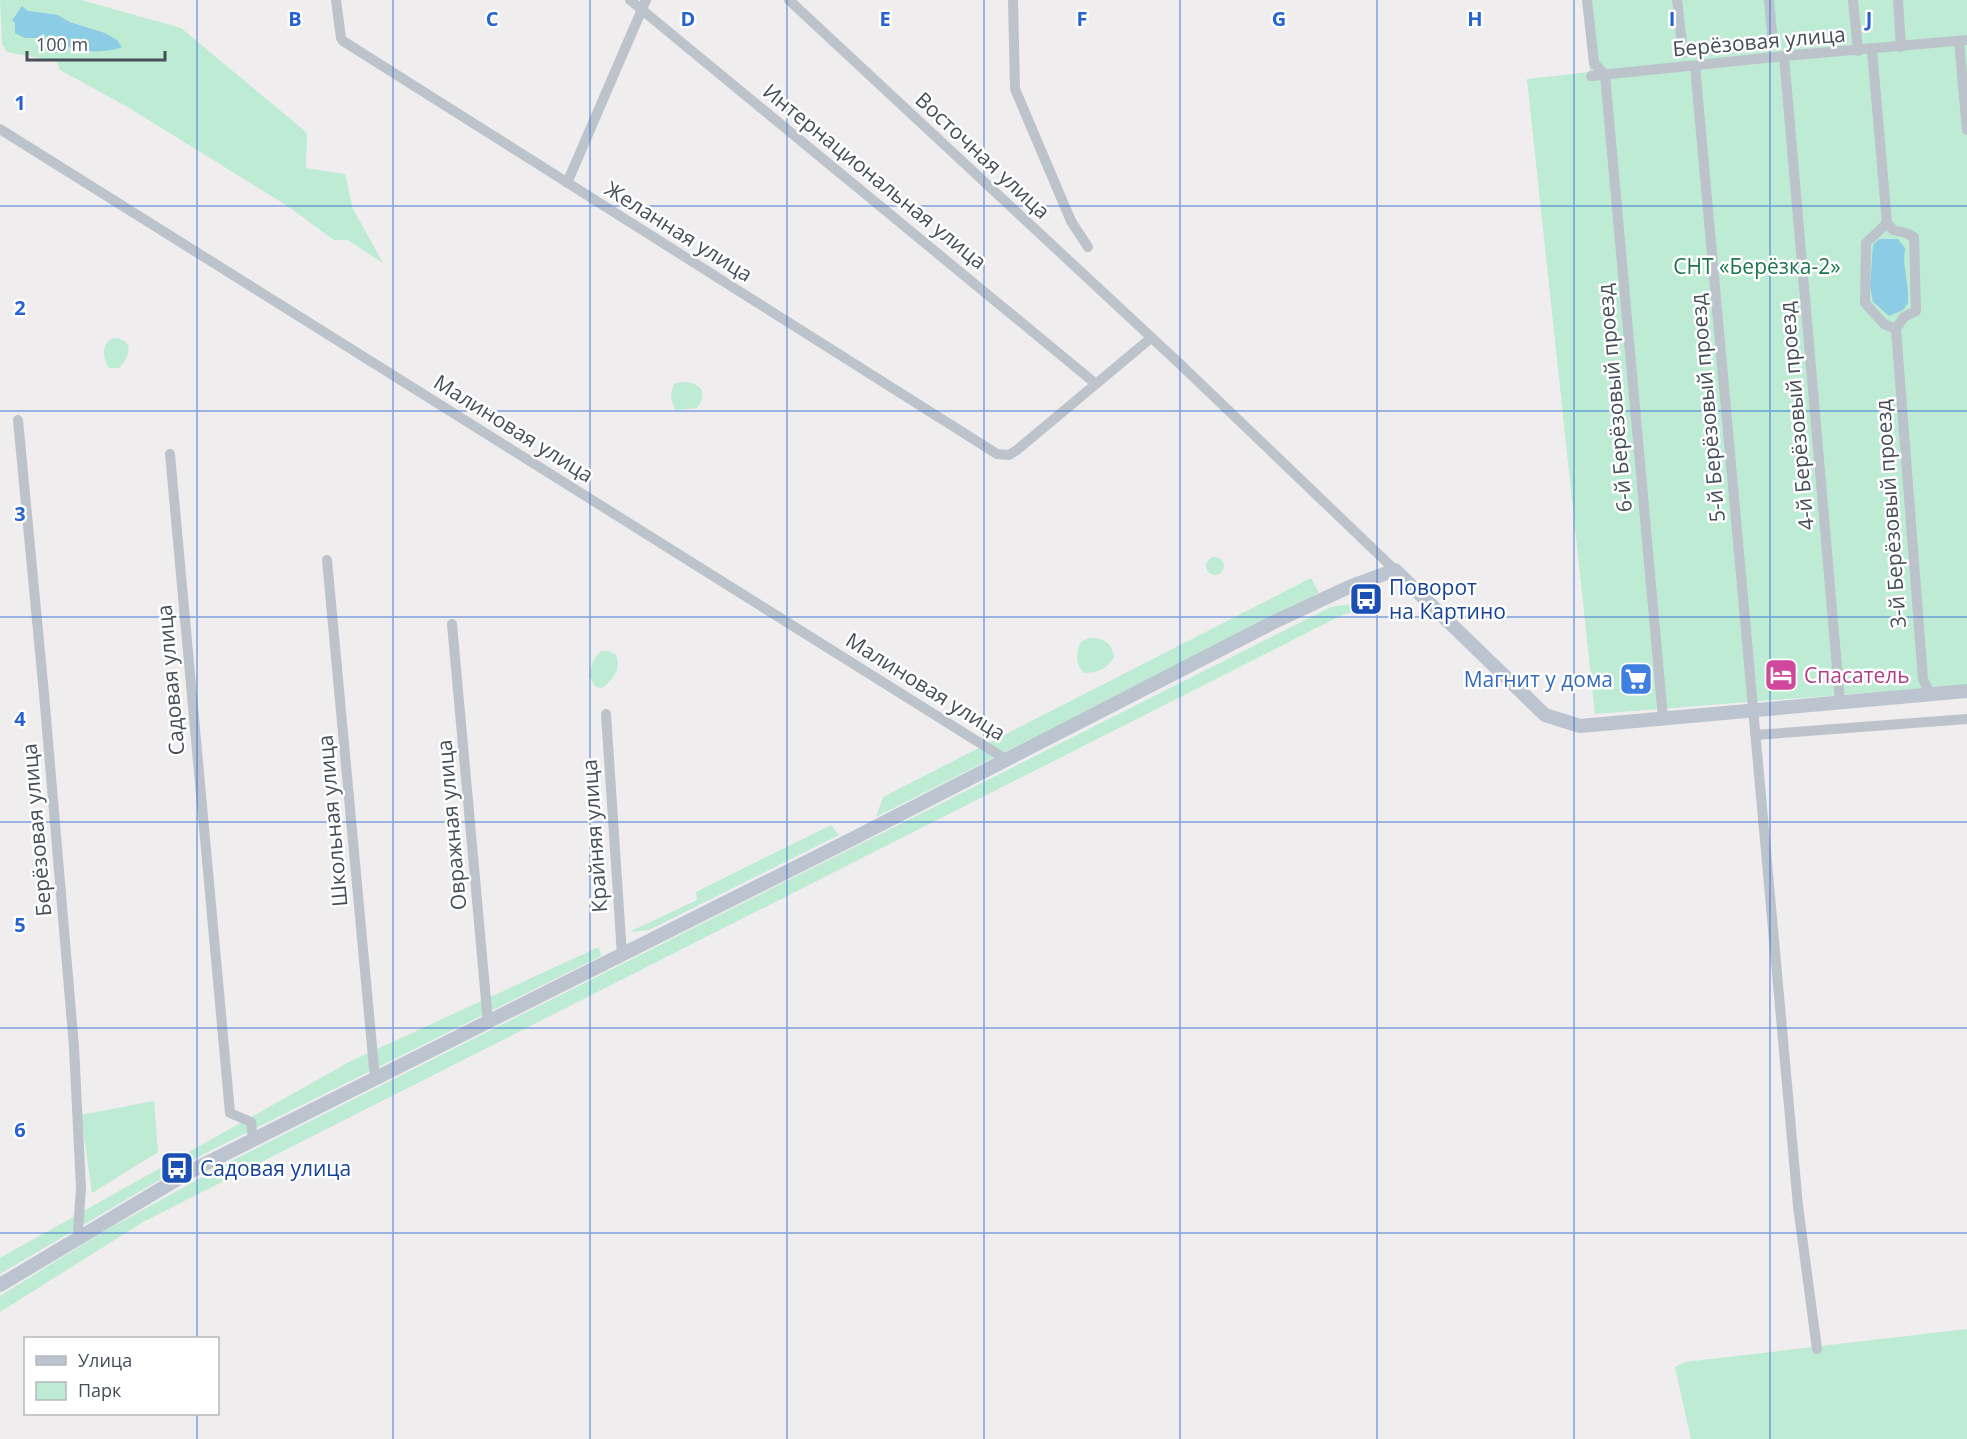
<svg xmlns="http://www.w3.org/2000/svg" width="1967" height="1439" viewBox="0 0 1967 1439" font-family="'Open Sans',sans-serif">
<rect width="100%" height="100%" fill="#efeded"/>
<path fill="#bdebd3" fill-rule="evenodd" d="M0,0H81L181,28L307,133L306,168L345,174L353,209L383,263L348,240H334L286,205L126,106L60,70L57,62C40,57 24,56 7,52L2,44ZM22,7L28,11L39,14L58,15L70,22L105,33L102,50L69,48L67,38L48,35L45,38H25L16,28L14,16Z
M1583,0H1967V685L1595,714L1527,79L1590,72Z
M114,338C135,339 130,357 119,368H109C102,359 101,342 114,338Z
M681,382C700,382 709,391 697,408L676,410C670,400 670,394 674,384Z
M1206 566a9 9 0 1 1 18 0a9 9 0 1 1-18 0Z
M1311,578L1319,593L876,817L883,797Z
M1362,602L1367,608L1342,615L143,1222L0,1312V1296L103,1232L233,1160L1331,607Z
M1089,638C1104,638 1112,642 1114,657C1106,670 1099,672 1084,673C1075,663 1076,654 1081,642Z
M601,651H608L616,655C622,670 612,680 602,688L596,687L589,676L593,661Z
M831,825L839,835L649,930L629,932L697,900L696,892Z
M599,947L601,956L200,1156L0,1274V1258L351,1061Z
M154,1101L158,1152L92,1193L81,1115Z
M1967,1329V1439H1691L1675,1367L1685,1362Z"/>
<path fill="#8dcce5" d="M22,6L28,11L58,15L70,22L105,33L117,40L122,47C108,53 80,53 66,46L67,38L49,35L45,38H25L15,33V23L12,20Z
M1879,239H1898L1905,248L1904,261L1908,292V303L1903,310L1889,316L1873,302L1870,286L1873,245Z"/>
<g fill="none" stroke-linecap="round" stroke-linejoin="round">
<path stroke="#bcc3cb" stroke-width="10" d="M336,0L341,38L343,41L997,454L1009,455L1017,450L1151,338
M630,0L1096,384
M789,0L1181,365L1395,570
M1013,0L1015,89L1071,221L1088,247
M1587,0L1594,63L1605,75L1663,718
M1677,0L1683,53
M1769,0L1773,43
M1853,0L1858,51
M1898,0L1901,47
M1959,41L1967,130
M1872,50L1887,223L1893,230L1906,233L1914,237L1916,311L1904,317L1896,329L1923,679L1930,694
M1784,56L1840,702
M1695,66L1798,1206L1817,1349
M1591,76L1784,56L1967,40
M0,129L1007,760
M567,183L646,0
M1887,223L1866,243L1865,303L1884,324L1896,329
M18,420L44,694L74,1047L81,1188L78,1230L80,1238
M170,454L230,1113L251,1122L253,1140
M327,560L375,1079
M452,624L488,1022
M606,714L622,955
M1756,735L1967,719"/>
<path stroke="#bcc4d0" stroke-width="14" d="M0,1285L191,1171L856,837L1274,622L1349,587L1395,570L1545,715L1580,726L1967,691"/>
</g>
<path fill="none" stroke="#2663d1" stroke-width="1.5" stroke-opacity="0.55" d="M197,0V1338M393,0V1439M590,0V1439M787,0V1439M984,0V1439M1180,0V1439M1377,0V1439M1574,0V1439M1770,0V1439M0,206H1967M0,411H1967M0,617H1967M0,822H1967M0,1028H1967M0,1233H1967M197,1414V1439"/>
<defs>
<g id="bus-square" transform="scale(1.725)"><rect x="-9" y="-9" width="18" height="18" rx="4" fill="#1a4fb4" stroke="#fff"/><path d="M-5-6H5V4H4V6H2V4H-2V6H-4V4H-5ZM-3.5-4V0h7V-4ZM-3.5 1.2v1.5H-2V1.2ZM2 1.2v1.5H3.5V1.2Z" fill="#fff"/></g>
<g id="hotel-square" transform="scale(1.725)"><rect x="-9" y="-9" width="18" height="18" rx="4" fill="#d1479c" stroke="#fff"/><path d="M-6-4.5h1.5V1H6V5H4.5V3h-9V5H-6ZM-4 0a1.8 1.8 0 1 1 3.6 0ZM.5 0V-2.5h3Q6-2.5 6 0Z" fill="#fff"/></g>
<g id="supermarket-square" transform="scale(1.725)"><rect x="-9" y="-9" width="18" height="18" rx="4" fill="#3f7fe0" stroke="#fff"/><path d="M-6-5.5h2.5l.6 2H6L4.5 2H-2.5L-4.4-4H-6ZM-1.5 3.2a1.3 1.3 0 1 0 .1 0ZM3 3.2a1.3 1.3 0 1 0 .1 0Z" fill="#fff"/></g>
</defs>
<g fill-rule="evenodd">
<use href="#bus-square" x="1366" y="599"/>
<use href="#hotel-square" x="1781" y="675"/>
<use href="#supermarket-square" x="1636" y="679"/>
<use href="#bus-square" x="177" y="1168"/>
</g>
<g text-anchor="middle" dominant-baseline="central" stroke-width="5" stroke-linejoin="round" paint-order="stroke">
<g font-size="21" fill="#464f59" stroke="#fff">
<text transform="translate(1759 41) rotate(-5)">Берёзовая улица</text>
<text transform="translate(983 155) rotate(43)">Восточная улица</text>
<text transform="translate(875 176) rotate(39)">Интернациональная улица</text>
<text transform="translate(679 231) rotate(32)">Желанная улица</text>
<text transform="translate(1614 398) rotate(-95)">6-й Берёзовый проезд</text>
<text transform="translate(1707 408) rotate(-95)">5-й Берёзовый проезд</text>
<text transform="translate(1796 416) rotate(-95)">4-й Берёзовый проезд</text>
<text transform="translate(514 428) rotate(32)">Малиновая улица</text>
<text transform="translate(1890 514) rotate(-94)">3-й Берёзовый проезд</text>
<text transform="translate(170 680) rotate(-95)">Садовая улица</text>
<text transform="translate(926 686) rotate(32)">Малиновая улица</text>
<text transform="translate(332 821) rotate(-95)">Школьная улица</text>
<text transform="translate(451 825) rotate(-95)">Овражная улица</text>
<text transform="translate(36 830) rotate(-95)">Берёзовая улица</text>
<text transform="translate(594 836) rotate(-94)">Крайняя улица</text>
</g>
<g font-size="21" fill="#1d7450" stroke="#fff">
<text x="1757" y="266">СНТ «Берёзка-2»</text>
</g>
<g font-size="21" fill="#164399" stroke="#fff" text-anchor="start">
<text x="1389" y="587">Поворот<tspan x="1389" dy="24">на Картино</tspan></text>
<text x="200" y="1168">Садовая улица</text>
</g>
<g font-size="21" fill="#b23c85" stroke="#fff" text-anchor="start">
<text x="1804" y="675">Спасатель</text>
</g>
<g font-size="21" fill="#366cbe" stroke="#fff" text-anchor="end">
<text x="1613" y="679">Магнит у дома</text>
</g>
</g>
<g font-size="20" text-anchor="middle" font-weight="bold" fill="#2663d1" stroke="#fff" stroke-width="5" stroke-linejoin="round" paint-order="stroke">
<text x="295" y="26">B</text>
<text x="492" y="26">C</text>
<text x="688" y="26">D</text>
<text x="885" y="26">E</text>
<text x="1082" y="26">F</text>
<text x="1279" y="26">G</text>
<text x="1475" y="26">H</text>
<text x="1672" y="26">I</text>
<text x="1869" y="26">J</text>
<text x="20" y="110">1</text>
<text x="20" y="315">2</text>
<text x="20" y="521">3</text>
<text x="20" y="726">4</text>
<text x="20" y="932">5</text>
<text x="20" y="1137">6</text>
</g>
<rect x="24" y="1337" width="195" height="78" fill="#ffffff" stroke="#b5b9bd" stroke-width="1.5"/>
<rect x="36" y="1356" width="30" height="9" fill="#bcc4d0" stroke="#b5b9bd" stroke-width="1.5"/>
<text x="78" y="1367" font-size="18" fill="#464f59">Улица</text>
<rect x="36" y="1382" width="30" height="18" fill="#bdebd3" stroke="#b5b9bd" stroke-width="1.5"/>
<text x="78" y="1397" font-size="18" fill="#464f59">Парк</text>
<path d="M27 51v9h138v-9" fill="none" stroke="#464f59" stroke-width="3"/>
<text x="36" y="51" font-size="18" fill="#464f59" stroke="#ffffff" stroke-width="4.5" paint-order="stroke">100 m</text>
</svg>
